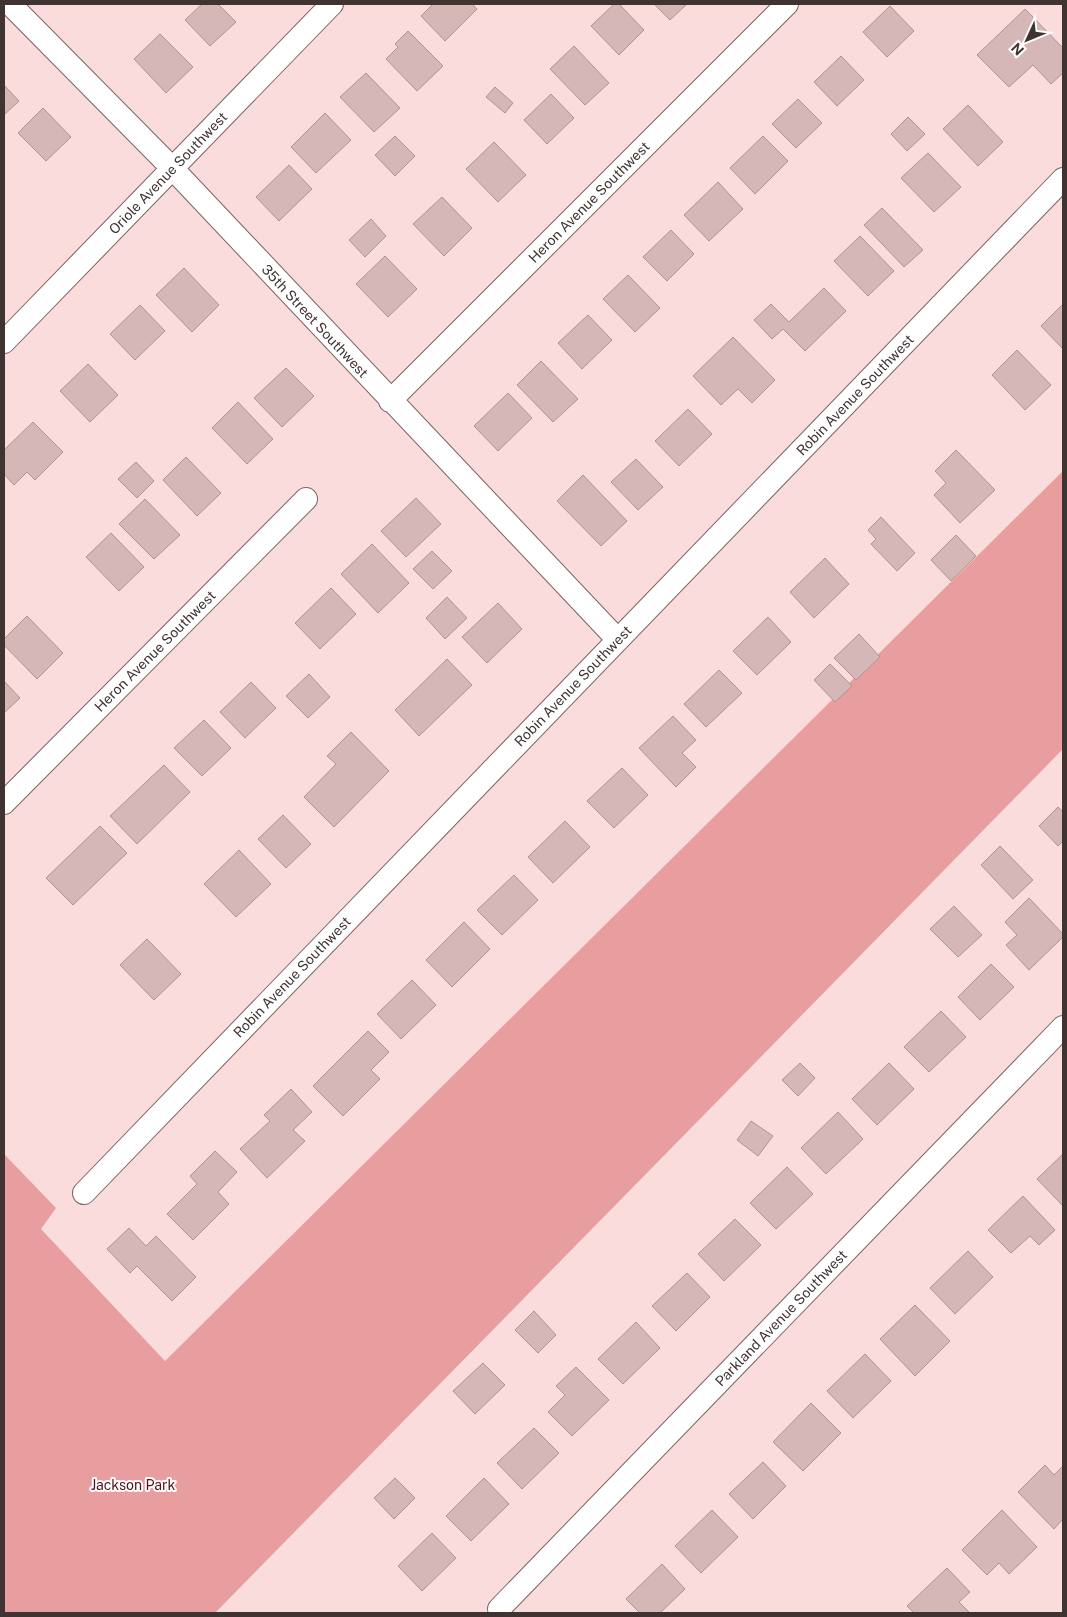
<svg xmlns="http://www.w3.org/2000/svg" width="1067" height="1617" viewBox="0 0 1067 1617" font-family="'Public Sans',sans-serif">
<rect width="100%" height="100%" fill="#fbdcdc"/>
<path fill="#e89d9e" d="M1063,471V749L215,1613H4V1154L56,1208L41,1229L165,1361Z"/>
<path fill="#d5b7b7" stroke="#af9393" d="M202,4H218L236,22L210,46L185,20Z
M433,4H472L477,9L445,41L421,16Z
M614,4H619L644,30L619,55L591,26Z
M654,4H687L670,20Z
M890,6L914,31L887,57L863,32Z
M1025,9L1063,48V73L1051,84L1033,65L1009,87L977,55Z
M408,31L443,66L417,91L386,59L398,47L395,44Z
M160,34L193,67L166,93L134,59Z
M574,46L609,83L585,105L550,69Z
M841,56L864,80L837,106L814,82Z
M366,73L400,108L374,132L340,97Z
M4,85L19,101L4,115Z
M495,87L513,103L505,113L486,97Z
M551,94L574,118L547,144L524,120Z
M798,99L822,123L796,148L772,124Z
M968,105L1003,142L978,166L943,129Z
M43,108L71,137L46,161L18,133Z
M325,113L351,140L316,173L291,147Z
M908,117L925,134L907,151L891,134Z
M395,136L415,156L395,176L375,155Z
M763,136L788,161L755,194L730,168Z
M494,142L526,175L498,202L466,169Z
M928,153L961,187L934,212L901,178Z
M289,165L312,189L279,221L256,197Z
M718,182L743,209L709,241L684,215Z
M442,197L472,228L444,256L413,224Z
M882,208L923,250L904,267L864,225Z
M371,219L386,236L365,257L349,240Z
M671,230L694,254L667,281L643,257Z
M860,236L894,271L868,296L834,261Z
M385,256L417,289L388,317L356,284Z
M184,268L219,305L192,332L156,295Z
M628,275L660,308L635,332L603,299Z
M824,288L846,311L805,351L783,329L772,339L754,320L771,304L789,322Z
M1063,304V349L1041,326Z
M140,305L165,331L135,360L110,334Z
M588,315L612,340L582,369L558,343Z
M733,337L775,380L752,403L738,389L721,405L693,376Z
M1017,350L1051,385L1025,410L992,375Z
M541,361L578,399L553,422L517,385Z
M88,364L118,395L90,422L60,391Z
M286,368L314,396L282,427L254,398Z
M508,393L532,418L498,451L474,426Z
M238,402L273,439L247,464L212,428Z
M688,409L712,434L679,466L655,441Z
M33,422L63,452L35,480L27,472L14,485L4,474V450Z
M956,450L995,490L960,523L934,495L946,483L935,471Z
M186,457L221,493L197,516L163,480Z
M636,459L663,487L638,510L611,482Z
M136,462L154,481L137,498L118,479Z
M583,475L627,521L601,546L557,501Z
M416,498L441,524L406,557L381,531Z
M145,499L180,535L154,559L119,524Z
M881,517L915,553L897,571L871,544L876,539L868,530Z
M111,533L144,567L119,591L86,557Z
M956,535L976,556L951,581L931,560Z
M372,544L409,583L378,613L341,574Z
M432,551L452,571L433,589L413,569Z
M825,558L849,584L814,618L790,592Z
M331,588L356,614L320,649L295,623Z
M447,597L467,618L445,639L426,618Z
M498,603L522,629L487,663L462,637Z
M27,616L63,653L37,679L4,645V639Z
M768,617L791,642L757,675L733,651Z
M859,634L880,657L856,680L834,658Z
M447,659L472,685L419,736L395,710Z
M830,664L852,686L835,702L814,680Z
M719,670L742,693L706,727L684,704Z
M309,674L330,697L308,718L286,696Z
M4,681L20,698L4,713Z
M251,682L276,708L245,738L220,712Z
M673,716L696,740L682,753L696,767L676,787L639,748Z
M204,720L231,748L202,776L174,748Z
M351,732L389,771L334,827L304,797L336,764L327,756Z
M164,765L190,792L137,844L110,816Z
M622,768L648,795L614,828L587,801Z
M1058,807L1063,812V841L1058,846L1039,826Z
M283,815L311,844L286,868L258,839Z
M565,821L590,847L553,883L528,857Z
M100,826L127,853L73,905L46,878Z
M1000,846L1033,880L1013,899L981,865Z
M239,850L271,884L236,917L204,884Z
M514,875L538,900L502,935L477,910Z
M1029,898L1063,934V937L1029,970L1006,945L1017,935L1005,922Z
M954,906L982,935L958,957L930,929Z
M464,922L490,949L452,987L426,960Z
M147,939L181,974L154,1000L120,965Z
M991,964L1014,987L980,1020L958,997Z
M412,980L436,1005L401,1039L377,1014Z
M941,1011L966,1037L929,1072L904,1047Z
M368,1031L389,1052L371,1070L380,1079L343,1116L313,1086Z
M800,1063L815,1078L798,1096L782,1080Z
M889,1063L914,1089L877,1125L852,1099Z
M291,1089L312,1112L293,1130L305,1141L267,1178L240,1149L270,1121L264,1115Z
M838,1112L863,1139L826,1174L801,1148Z
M751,1121L773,1136L758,1156L737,1140Z
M215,1151L237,1172L218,1192L229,1204L193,1240L167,1214L197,1184L190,1176Z
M1063,1154V1204L1062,1205L1037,1179Z
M787,1167L813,1194L776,1229L750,1203Z
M1023,1196L1055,1230L1039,1245L1030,1236L1011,1253L988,1230Z
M735,1219L761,1245L724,1281L698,1254Z
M129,1228L146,1246L156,1236L196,1277L172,1301L137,1266L130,1273L107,1249Z
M968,1251L993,1277L955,1314L930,1288Z
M687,1273L710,1297L676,1331L652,1306Z
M915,1305L950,1341L915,1376L880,1339Z
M534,1311L556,1335L538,1353L515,1330Z
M636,1322L660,1348L623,1384L598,1359Z
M865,1354L891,1381L853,1418L827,1391Z
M483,1363L505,1385L475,1414L453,1391Z
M576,1367L609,1400L572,1436L548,1412L565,1395L556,1386Z
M811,1403L841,1433L803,1471L773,1442Z
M534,1428L559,1453L522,1489L497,1463Z
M763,1462L786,1486L753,1519L729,1494Z
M1045,1465L1054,1475L1063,1466V1519L1054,1529L1018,1492Z
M395,1478L415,1498L394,1519L374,1498Z
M484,1478L509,1504L471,1541L446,1516Z
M712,1510L738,1537L701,1573L675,1546Z
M1002,1510L1037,1547L1009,1574L999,1563L987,1575L962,1550Z
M432,1533L456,1558L422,1591L398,1566Z
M662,1564L685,1589L660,1613H640L626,1599Z
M947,1568L970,1592L959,1602L970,1613H914L907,1606Z"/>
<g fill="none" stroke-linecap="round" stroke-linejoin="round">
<g stroke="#7d6262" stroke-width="24">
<path id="minor" d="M10,4L172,168L618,640
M4,342L332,4
M390,401L787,4
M4,803L306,499
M84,1193L1063,179
M499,1609L1063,1027"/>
</g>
<use href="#minor" stroke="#fff" stroke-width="22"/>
</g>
<g text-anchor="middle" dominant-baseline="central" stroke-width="4" stroke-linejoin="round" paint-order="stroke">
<g font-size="14" fill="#403433" stroke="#fff">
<text transform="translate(168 173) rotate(-46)">Oriole Avenue Southwest</text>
<text transform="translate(589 202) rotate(-45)">Heron Avenue Southwest</text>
<text transform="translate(315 321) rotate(47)">35th Street Southwest</text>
<text transform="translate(855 395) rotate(-46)">Robin Avenue Southwest</text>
<text transform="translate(155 651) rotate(-45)">Heron Avenue Southwest</text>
<text transform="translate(573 686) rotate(-46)">Robin Avenue Southwest</text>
<text transform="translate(292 977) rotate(-46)">Robin Avenue Southwest</text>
<text transform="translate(781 1318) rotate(-46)">Parkland Avenue Southwest</text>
</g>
<g font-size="14" fill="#53121a" stroke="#fff">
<text x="133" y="1485">Jackson Park</text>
</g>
</g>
<rect width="1067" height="1617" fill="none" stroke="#403433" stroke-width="10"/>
<g transform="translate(1027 40) rotate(226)" stroke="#ffffff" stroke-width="4" paint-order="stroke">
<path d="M0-4L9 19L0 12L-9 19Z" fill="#403433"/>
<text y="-8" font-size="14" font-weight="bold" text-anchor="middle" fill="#403433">N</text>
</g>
</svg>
